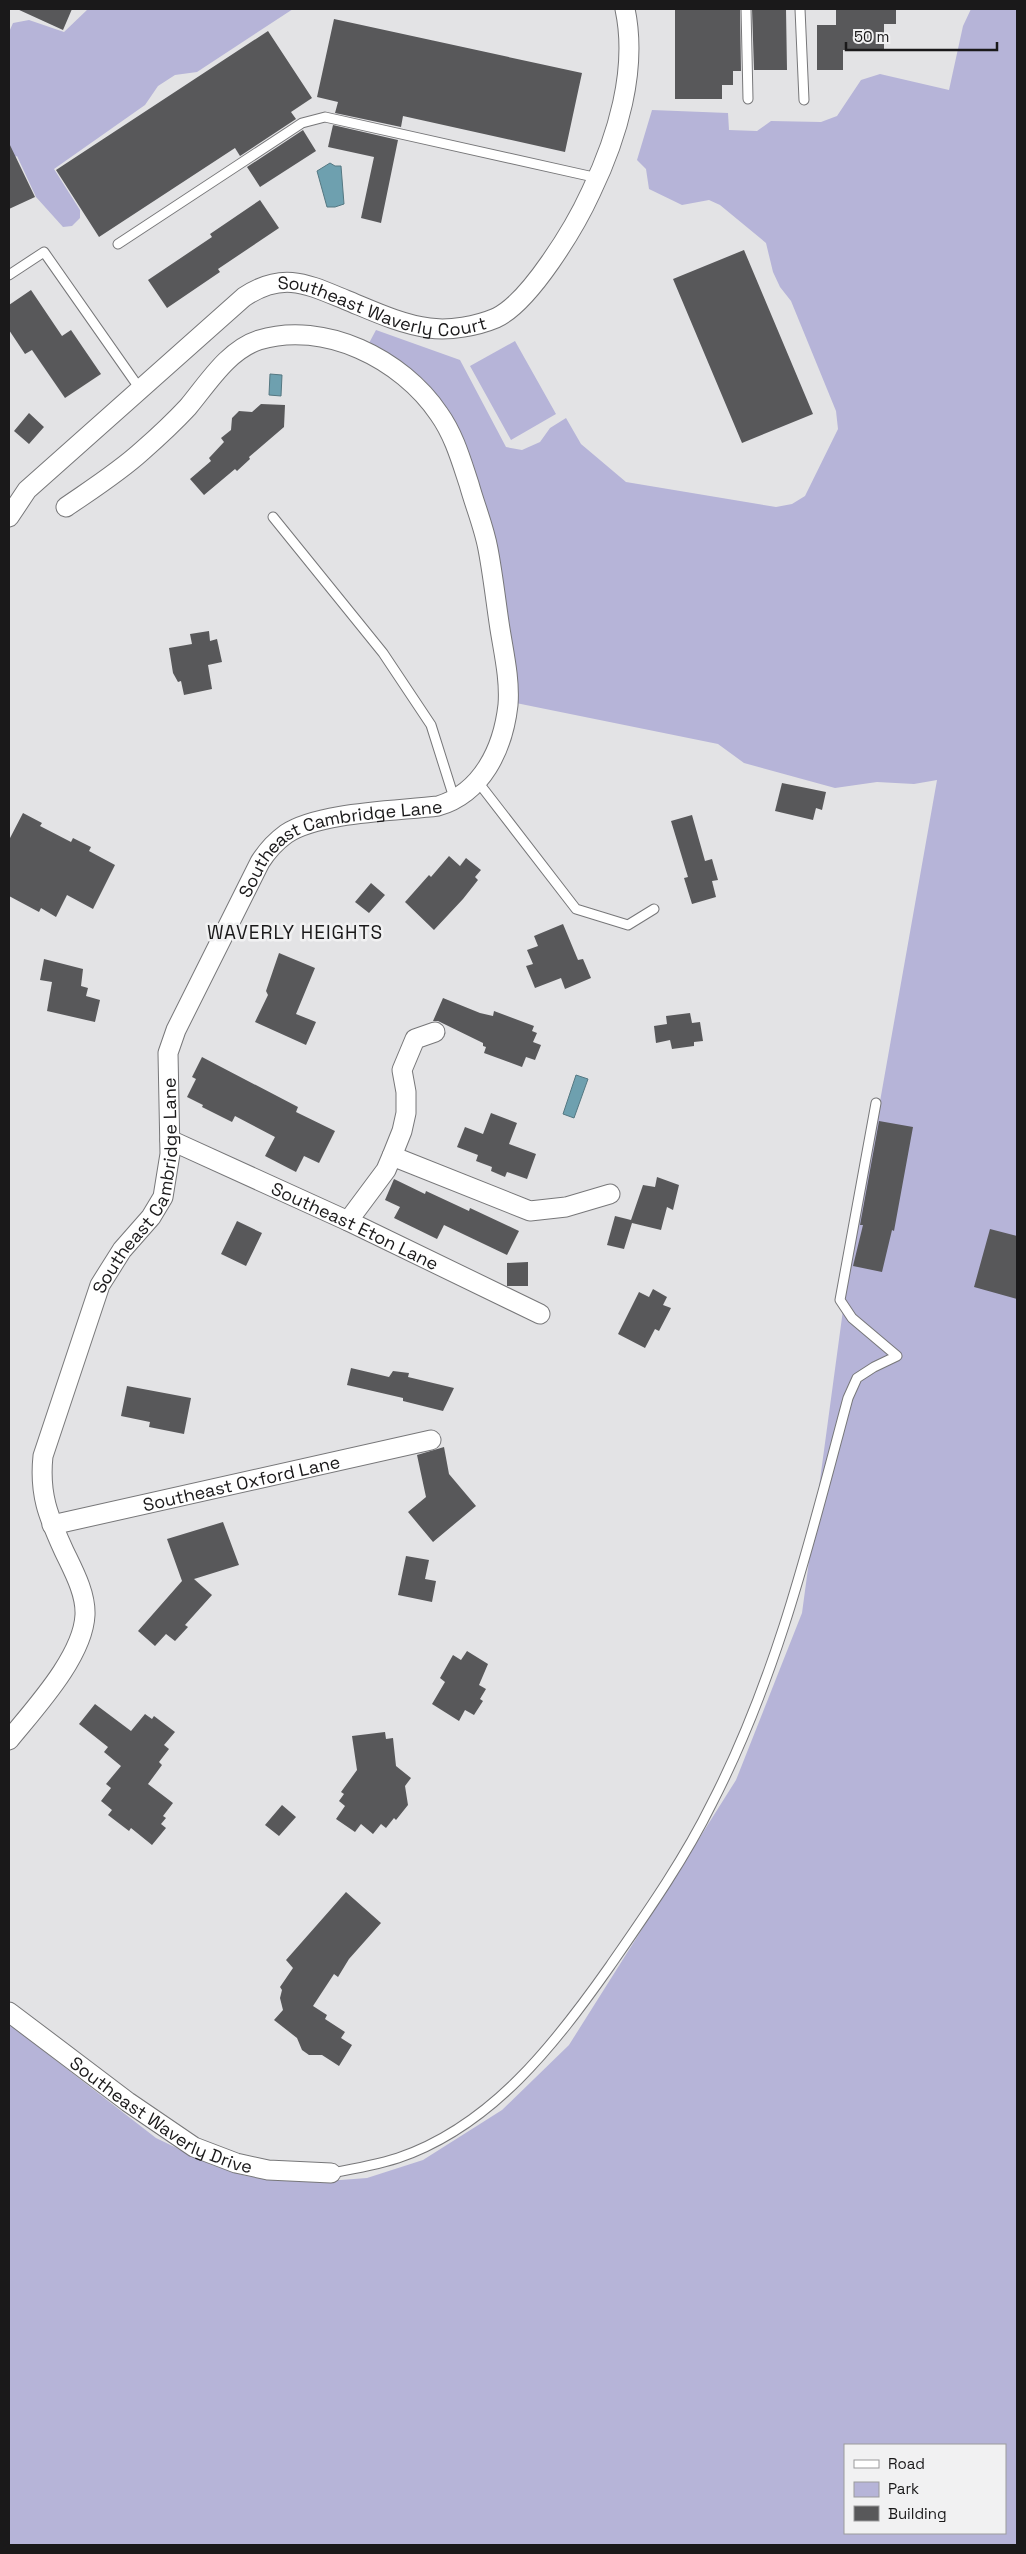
<svg xmlns="http://www.w3.org/2000/svg" width="1026" height="2554" viewBox="0 0 1026 2554" font-family="'Space Grotesk',sans-serif">
<rect width="100%" height="100%" fill="#e3e3e5"/>
<path fill="#b6b4d8" fill-rule="evenodd" d="M88,9H293L197,72L175,75L158,86L145,105L54,169L80,210V218L72,226L63,227L36,197L17,156L9,159V32L13,23L29,20L64,32Z
M971,9H1017V2545H9V2024L156,2138L212,2165L246,2176L314,2182L367,2178L423,2160L502,2110L569,2045L736,1780L802,1613L843,1310L937,780L914,784L877,782L835,788L744,763L718,744L516,703L510,627L494,545L442,403L423,379L401,362L368,345L376,330L460,360L506,447L522,450L540,442L550,428L566,418L581,444L626,482L776,507L792,504L805,496L838,429L836,411L791,301L780,287L773,272L766,243L720,205L709,200L682,205L649,189L646,169L637,160L652,110L728,113L729,130L757,131L771,121L821,122L837,116L861,80L880,74L949,90L963,26ZM845,2445H1005V2533H845Z
M515,341L556,414L511,440L470,366Z"/>
<path fill="#6ea0af" stroke="#557882" d="M330,163L335,166H341L344,204L335,207H327L317,171Z
M270,374L282,375L281,396L269,395Z
M576,1075L588,1079L574,1118L563,1114Z"/>
<path fill="#58585a" d="M17,9H72L63,30Z
M675,9H740L741,71H733V85H722V99H675Z
M752,9H786L787,70H754Z
M836,9H896V24H884V50H843V70H817V25H836Z
M334,19L582,73L565,152L403,116L401,127L335,113L338,102L317,97Z
M268,31L312,98L291,112L296,119L240,156L235,148L99,237L56,170Z
M333,125L398,140L381,223L361,218L374,157L328,147Z
M303,130L316,151L260,187L247,167Z
M9,143L35,197L9,209Z
M260,200L279,228L218,269L220,272L167,308L148,280L212,237L210,234Z
M744,250L813,414L742,443L673,279Z
M31,290L62,336L71,330L101,374L65,398L32,350L25,354L9,330V305Z
M261,404L285,405L284,427L249,457L250,459L237,471L235,469L204,495L190,479L211,461L209,458L224,442L221,438L231,430L232,418L239,411L252,412Z
M29,413L44,427L29,444L14,431Z
M209,631L210,641L217,639L222,662L208,665L212,689L184,695L181,681L178,682L173,673L169,648L192,644L190,634Z
M782,783L826,792L822,810L816,808L813,820L775,811Z
M23,813L42,823L40,826L71,842L73,838L91,847L89,851L115,865L93,909L67,895L56,917L41,908L39,912L9,896V840Z
M692,815L705,861L712,859L718,880L712,881L716,897L692,904L684,878L688,877L671,821Z
M449,856L460,866L466,858L481,870L475,877L478,880L463,899L434,930L405,902L429,875L431,877Z
M371,883L385,895L369,913L355,902Z
M563,924L578,960L583,959L591,978L565,989L561,978L535,988L526,966L533,964L527,950L538,946L534,936Z
M279,953L315,968L296,1014L316,1022L306,1045L255,1022L268,995L266,991Z
M44,959L83,969L81,986L88,988L86,996L100,1000L95,1022L47,1011L52,982L40,980Z
M443,998L480,1013L493,1016L494,1011L534,1026L532,1031L537,1033L533,1042L541,1045L535,1060L526,1057L522,1067L484,1053L486,1047L483,1046V1043L438,1021H433Z
M690,1013L692,1023L700,1022L703,1041L694,1042V1046L672,1049L670,1040L656,1043L654,1026L667,1024L666,1016Z
M202,1057L298,1107L296,1112L335,1131L319,1163L304,1156L296,1172L265,1156L275,1137L235,1116L232,1122L202,1107L203,1105L187,1097L196,1079L192,1077Z
M491,1113L517,1123L509,1144L536,1154L527,1179L507,1172L505,1177L491,1171L492,1167L476,1161L478,1155L457,1147L465,1127L483,1134Z
M879,1121L913,1127L894,1231L892,1230L882,1272L853,1266L863,1225H860Z
M657,1177L679,1185L673,1210L667,1207L661,1230L632,1223L624,1249L607,1245L615,1216L631,1220L643,1185L655,1187Z
M394,1179L425,1194L426,1191L469,1211L470,1208L519,1231L507,1255L444,1225L437,1239L394,1218L400,1207L385,1200Z
M237,1221L262,1233L246,1266L221,1254Z
M990,1229L1017,1236V1299L974,1287Z
M528,1262V1286H507V1263Z
M653,1289L667,1297L663,1305L671,1308L659,1331L655,1329L645,1348L618,1334L639,1292L649,1297Z
M351,1368L389,1377L393,1371L409,1373L408,1377L454,1388L443,1411L403,1401V1398L347,1385Z
M127,1386L191,1398L184,1434L149,1427L150,1422L121,1416Z
M444,1447L449,1474L476,1506L433,1542L408,1512L426,1497L417,1455Z
M223,1522L239,1565L194,1579L212,1595L185,1625L188,1627L175,1641L166,1634L155,1646L138,1631L182,1581L167,1539Z
M406,1556L429,1560L425,1579L436,1581L432,1602L398,1595Z
M467,1651L488,1664L479,1685L486,1689L480,1699L483,1701L474,1715L465,1710L459,1721L432,1704L445,1682L440,1678L453,1655L461,1660Z
M95,1704L131,1731L145,1714L152,1719L154,1716L175,1732L164,1745L169,1749L159,1762L162,1765L148,1784L173,1803L163,1816L166,1818L161,1824L166,1828L152,1845L131,1828L129,1831L108,1815L112,1810L101,1801L111,1788L106,1784L121,1766L104,1752L108,1747L79,1724Z
M385,1732L386,1739L393,1738L396,1766L411,1778L405,1786L408,1805L396,1820L394,1818L386,1828L381,1824L373,1834L361,1824L355,1832L336,1819L345,1806L339,1801L344,1794L341,1792L357,1770L352,1736Z
M282,1805L296,1817L279,1836L265,1825Z
M346,1892L381,1923L349,1959L338,1977L334,1974L313,2006L327,2015L325,2019L345,2032L341,2038L352,2045L339,2066L322,2055H309L302,2050L297,2038L274,2020L283,2010L280,1998L282,1990L280,1987L293,1968L286,1960Z"/>
<g fill="none" stroke-linecap="round" stroke-linejoin="round">
<g stroke="#777779" stroke-width="11">
<path id="lane" d="M746,9L748,99
M800,9L804,100
M118,244L302,123L325,117L598,178
M9,275L44,252L140,389
M273,517L383,653L431,725L455,801
M478,782L576,909L628,925L654,909
M331,2173C354,2169 376,2165 398,2158C492,2126 555,2044 610,1966C646,1914 684,1860 712,1803C778,1675 811,1536 848,1398L857,1378L874,1367L897,1356L852,1318L840,1300L876,1103"/>
</g>
<g stroke="#777779" stroke-width="21">
<g id="street">
<path id="s1" d="M9,517L27,490L244,297C283,271 307,284 346,300C373,311 400,324 429,328C450,331 477,326 496,318C530,302 575,227 591,192C617,138 638,70 625,9"/>
<path id="s2" d="M170,1140L348,1221L540,1314"/>
<path d="M392,1156L402,1131L406,1113V1092L402,1070L415,1039L435,1032"/>
<path d="M348,1221L386,1170L392,1156L530,1211L566,1207L610,1194"/>
<path id="s3" d="M52,1525L431,1440"/>
<path id="s4" d="M9,1740C34,1709 83,1657 85,1615C86,1593 73,1570 64,1551C48,1516 39,1494 43,1456L100,1285L122,1250L151,1217L163,1197L170,1154L168,1053L176,1030L260,862C267,851 275,842 286,834C319,812 398,811 438,806C482,793 503,749 508,705C510,680 504,654 500,629C496,603 493,575 488,549C484,527 475,506 469,484C461,460 454,435 439,414C402,359 324,320 259,340C228,350 208,383 188,407C174,422 158,437 142,451C119,472 92,489 66,507"/>
<path id="s5" d="M9,2012L128,2102L194,2147L236,2163L268,2170L331,2173"/>
</g>
</g>
<use href="#lane" stroke="#fff" stroke-width="9"/>
<use href="#street" stroke="#fff" stroke-width="19"/>
</g>
<g text-anchor="middle" dominant-baseline="central" stroke-width="5" stroke-linejoin="round" paint-order="stroke">
<g font-size="18" fill="#1a191a" stroke="#f1f1f2">
<text stroke="none"><textPath href="#s1" startOffset="468">Southeast Waverly Court</textPath></text>
<text stroke="none"><textPath href="#s4" startOffset="1041">Southeast Cambridge Lane</textPath></text>
<text stroke="none"><textPath href="#s4" startOffset="606">Southeast Cambridge Lane</textPath></text>
<text stroke="none"><textPath href="#s2" startOffset="204">Southeast Eton Lane</textPath></text>
<text stroke="none"><textPath href="#s3" startOffset="194">Southeast Oxford Lane</textPath></text>
<text stroke="none"><textPath href="#s5" startOffset="185">Southeast Waverly Drive</textPath></text>
</g>
<g font-size="19" letter-spacing="1" fill="#1a191a" stroke="#f1f1f2">
<text x="295" y="932">WAVERLY HEIGHTS</text>
</g>
</g>
<rect width="1026" height="2554" fill="none" stroke="#1a191a" stroke-width="20"/>
<rect x="844" y="2444" width="162" height="90" fill="#f1f1f2" stroke="#9b9b9c"/>
<rect x="854" y="2460" width="25" height="8" fill="#ffffff" stroke="#9b9b9c"/>
<text x="888" y="2469" font-size="15" fill="#1a191a">Road</text>
<rect x="854" y="2482" width="25" height="15" fill="#b6b4d8" stroke="#9b9b9c"/>
<text x="888" y="2494" font-size="15" fill="#1a191a">Park</text>
<rect x="854" y="2506" width="25" height="15" fill="#58585a" stroke="#9b9b9c"/>
<text x="888" y="2519" font-size="15" fill="#1a191a">Building</text>
<path d="M846 42v8h151v-8" fill="none" stroke="#1a191a" stroke-width="2.5"/>
<text x="854" y="42" font-size="15" fill="#1a191a" stroke="#f1f1f2" stroke-width="4" paint-order="stroke">50 m</text>
</svg>
